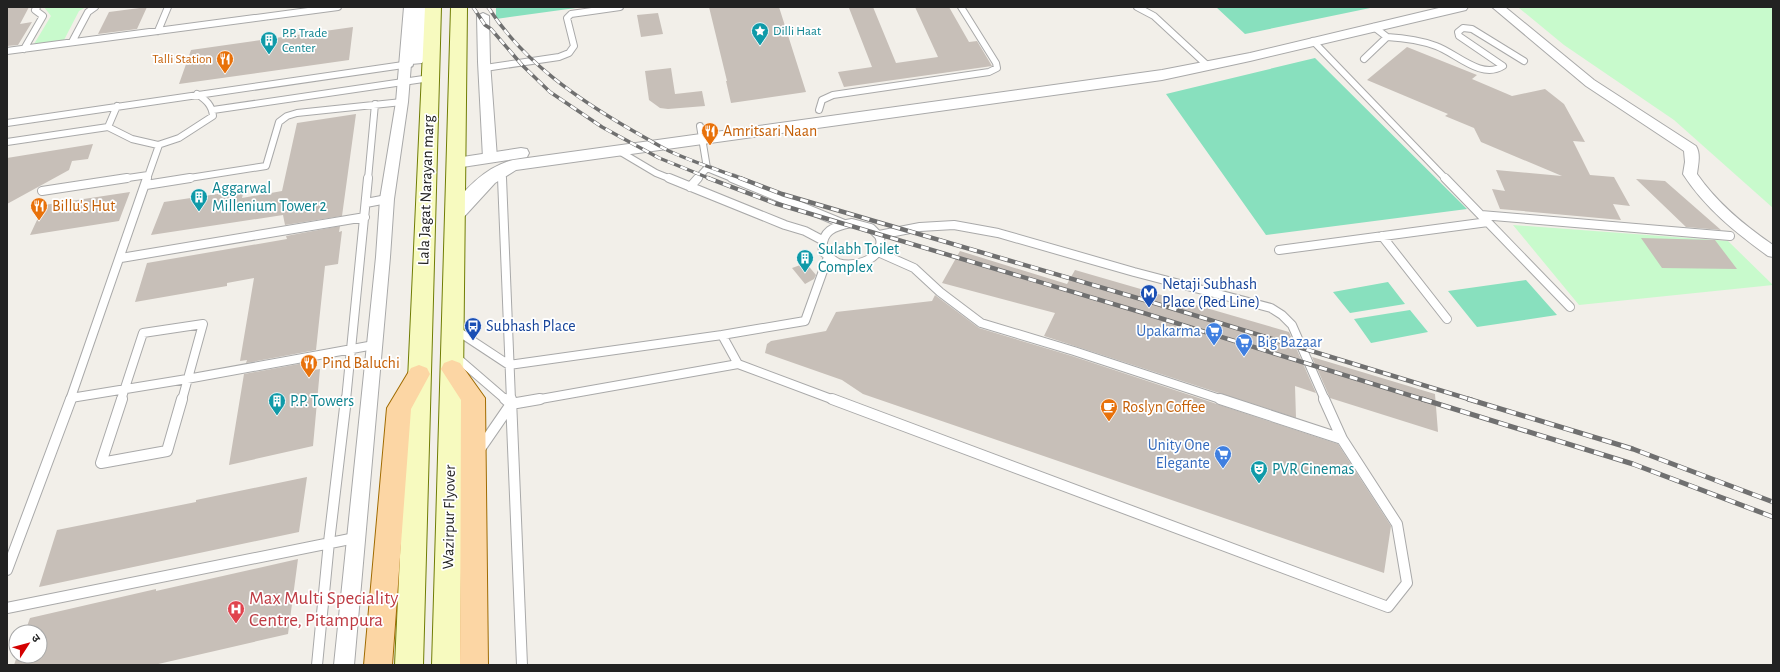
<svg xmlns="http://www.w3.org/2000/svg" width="1780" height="672" viewBox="0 0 1780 672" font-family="'Alegreya Sans','Noto Sans Devanagari',sans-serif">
<rect width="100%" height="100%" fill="#f2efe9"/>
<path fill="#c8facc" d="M44,7H86L79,11L64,40L34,44L51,16Z
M1523,7H1773V208L1674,120L1564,45L1519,8Z
M1513,225L1728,241L1773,285L1579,305Z"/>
<path fill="#88e0be" d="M496,7H583L496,19Z
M1216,7H1375L1245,34Z
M1315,58L1467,209L1266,235L1166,94Z
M1526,280L1557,315L1477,327L1448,291Z
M1388,282L1405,304L1350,313L1333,292Z
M1410,310L1428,332L1371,343L1354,319Z"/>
<path fill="#c7bfb8" d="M7,7H29L20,24L32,22L18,45L7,46Z
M147,7L137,29L98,34L109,12Z
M709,7H779L806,92L731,103L726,81H727Z
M859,7H873L896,63L938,57L915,7H949L969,42L977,41L992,66L844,87L838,72L872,67L849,8Z
M658,13L663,34L641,37L637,15Z
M353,27L349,60L179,84L191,50Z
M1407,47L1477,75L1472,79L1512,96L1545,89L1564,104L1585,142L1573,141L1590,175L1614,177L1630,206L1613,204L1621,220L1500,209L1492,189L1505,191L1496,170L1562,176L1481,142L1474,128L1445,116L1448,114L1367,80Z
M671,68L675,94L702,91L705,106L668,109L660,108L649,100L645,71Z
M356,114L342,216L285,225L283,215L151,235L164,202L244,190L242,198L282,191L297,123Z
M93,144L88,159L72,161L69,170L7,204V158Z
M1636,179L1665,181L1721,230L1686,227Z
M130,192L119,221L30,235L44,205Z
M340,226L339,232L342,231L338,264L325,266L316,350L246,363L247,360L240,361L254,278L227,283V286L135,302L147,263L287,239L286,236Z
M1641,238L1715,240L1737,269L1662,268Z
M960,251L1067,284L1075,270L1289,332L1316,393L1295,386L1296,418L1044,336L1055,313L942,283Z
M806,263L816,275L814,279L805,284L792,268Z
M935,295L979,328L1072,356L1338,444L1391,526L1384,573L863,394L842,380L765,353L767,344L771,341L826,331L836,312L932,301Z
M1312,357L1435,394L1438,432L1330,398Z
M315,361L314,370L320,369L313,446L229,465L244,374Z
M307,477L299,532L39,587L57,530L196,502V500Z
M298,559L288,634L154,665H14L17,656H40V632H25L30,618L156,589V591Z"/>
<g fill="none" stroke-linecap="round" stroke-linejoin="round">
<g stroke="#a9a9a9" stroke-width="8">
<path id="service-far2" d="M1137,7L1154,16L1208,66
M158,31L168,7
M1387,37C1404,38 1420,40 1436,46C1456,53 1481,80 1503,66L1459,36L1458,32L1463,28L1472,29L1524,61
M1313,41L1446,179
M72,42L88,12L95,7
M24,49L43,16L35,10L37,7
M7,51L338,7
M1364,59L1387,37L1374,27
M485,68L559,57L569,53L574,46L567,18L571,14L620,7
M213,110L430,78
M819,110L822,100L833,95L989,72L997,68L996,63L961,7
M7,123L410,64
M700,126L707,168L734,179
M108,127L117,106
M7,142L108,127L132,139L158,145L179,138L213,116C212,105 206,100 197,94
M619,151L656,173L671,179
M502,169V179
M121,179L148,175
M147,179L159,145
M183,179L266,166L279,122L287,116L297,113L402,102
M368,179L375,104
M697,179L707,168"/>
</g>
<g stroke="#a9a9a9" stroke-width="10">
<path id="service-far1" d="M502,178L511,400
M669,178L785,225L805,231L822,240
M732,178L844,224
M1445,178L1570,307
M146,185L190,178
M690,187L698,178
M42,191L127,178
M366,203L387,199
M1481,215L1730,236
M852,223L871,228L879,236C880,238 881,242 880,245C877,262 852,267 838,263C833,261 828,255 823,252C820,231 834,226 852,223Z
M879,235L920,227L954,225L998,233L1134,272L1271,308L1282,315L1292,325L1325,400
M1382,236L1447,319
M1279,250L1488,222
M878,252L914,268L940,292L981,323L1074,351L1223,400
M828,257L805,321L722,335L738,364L834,400
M121,258L365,217
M456,330L509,365L722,335
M455,356L506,400
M71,398L187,379L374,345
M70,400L147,178
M121,400L143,333L203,324L182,400
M346,400L368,178
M535,400L738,364"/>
</g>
<g stroke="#a9a9a9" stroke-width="12">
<path id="service" d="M122,399L101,463L167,451L182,399
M505,399L511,404
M511,399L522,665
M832,399L1388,607L1407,583L1397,524L1342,439L1324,399
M1220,399L1342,439
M480,449L511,404L540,399
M7,570L71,399
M7,608L355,538
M317,665L329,542L346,399"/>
</g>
<g stroke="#a9a9a9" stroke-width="2">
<path id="minor" d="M404,7H416L412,57L416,7H428L424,60L422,63L411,64L408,102L394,199L390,257L354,665H334L376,257L380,199L396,102Z
M1492,7H1505L1594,80L1696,146C1701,154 1698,165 1697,174C1717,203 1744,225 1773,245V257L1768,256C1735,232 1705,208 1683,174L1685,162L1684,151L1586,86Z
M483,13L489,16L490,62L497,158L495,161H485L483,158L478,62L477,16Z"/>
</g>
<g stroke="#a9a9a9" stroke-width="2">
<path id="tertiary" d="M1443,7H1468L1466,10L1250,61L1162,80L516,170L495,183L462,219L456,221L450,219L447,215C462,191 485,167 513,160L1162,70L1250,53Z
M521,148L527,149L529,153L527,157L456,168L450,167L448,163L450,159L456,158Z"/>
</g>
<g stroke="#707d05" stroke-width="2">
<path id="secondary" d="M425,7H441L423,665H395Z
M451,7H467L460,665H432Z"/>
</g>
<g stroke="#a06b00" stroke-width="2">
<path id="primary" d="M452,360L460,363L485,398L488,665H460L461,400L441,369L444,363Z
M419,365L427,368L430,374L411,409L392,665H364L387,408L411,368Z"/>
</g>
<use href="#service-far2" stroke="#fff" stroke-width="6"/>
<use href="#service-far1" stroke="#fff" stroke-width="8"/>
<use href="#service" stroke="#fff" stroke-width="10"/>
<use href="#minor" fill="#fff" fill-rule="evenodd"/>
<use href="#tertiary" fill="#fff" fill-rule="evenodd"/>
<use href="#secondary" fill="#f7fabf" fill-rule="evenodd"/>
<use href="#primary" fill="#fcd6a4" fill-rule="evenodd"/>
<g stroke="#707070" stroke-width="3.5">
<path id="rail-far2" d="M473,7L485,25L491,29L522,65L550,92L602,127L659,158L711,179
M488,7C523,62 579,100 635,132C646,138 657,145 669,151C693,162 718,170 743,179"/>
</g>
<g stroke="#707070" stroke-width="4.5">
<path id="rail-far1" d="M708,178L774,203L1147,314L1425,400
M740,178L782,194L1151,302L1472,400"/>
</g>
<g stroke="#707070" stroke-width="5">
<path id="rail" d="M1422,399L1633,464L1773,517
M1468,399L1633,449L1773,502"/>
</g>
<use href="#rail-far2" stroke="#fff" stroke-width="2.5" stroke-dasharray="7" stroke-linecap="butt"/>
<use href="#rail-far1" stroke="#fff" stroke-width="3" stroke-dasharray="8" stroke-linecap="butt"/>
<use href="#rail" stroke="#fff" stroke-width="3.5" stroke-dasharray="10" stroke-linecap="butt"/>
</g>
<defs>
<g id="sight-pin" transform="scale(0.9)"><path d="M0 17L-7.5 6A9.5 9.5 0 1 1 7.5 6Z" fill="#0f9aa8" stroke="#fff"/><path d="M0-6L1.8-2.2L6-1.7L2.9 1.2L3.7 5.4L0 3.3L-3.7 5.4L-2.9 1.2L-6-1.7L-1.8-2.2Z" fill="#fff"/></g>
<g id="building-pin" transform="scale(0.9)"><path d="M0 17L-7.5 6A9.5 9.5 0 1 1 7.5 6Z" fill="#0f9aa8" stroke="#fff"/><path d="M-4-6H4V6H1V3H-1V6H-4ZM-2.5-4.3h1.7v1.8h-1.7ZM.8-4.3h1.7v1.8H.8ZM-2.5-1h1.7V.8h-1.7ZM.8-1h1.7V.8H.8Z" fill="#fff"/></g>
<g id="restaurant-pin" transform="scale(0.9)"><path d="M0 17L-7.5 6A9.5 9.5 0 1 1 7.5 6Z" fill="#e8710a" stroke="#fff"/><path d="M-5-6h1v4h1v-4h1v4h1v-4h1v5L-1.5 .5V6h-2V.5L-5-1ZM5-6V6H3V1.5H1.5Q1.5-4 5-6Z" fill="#fff"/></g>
<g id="metro-pin" transform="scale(0.9)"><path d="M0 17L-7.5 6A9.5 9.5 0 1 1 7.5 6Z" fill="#1a4fb4" stroke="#fff"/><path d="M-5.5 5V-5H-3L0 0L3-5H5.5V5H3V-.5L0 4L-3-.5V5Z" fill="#fff"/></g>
<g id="bus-pin" transform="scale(0.9)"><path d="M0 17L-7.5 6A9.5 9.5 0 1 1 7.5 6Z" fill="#1a4fb4" stroke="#fff"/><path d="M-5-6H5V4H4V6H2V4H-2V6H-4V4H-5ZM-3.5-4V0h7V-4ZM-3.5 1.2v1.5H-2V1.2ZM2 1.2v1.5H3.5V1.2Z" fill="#fff"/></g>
<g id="supermarket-pin" transform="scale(0.9)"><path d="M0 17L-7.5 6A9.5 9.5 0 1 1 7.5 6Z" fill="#3f7fe0" stroke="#fff"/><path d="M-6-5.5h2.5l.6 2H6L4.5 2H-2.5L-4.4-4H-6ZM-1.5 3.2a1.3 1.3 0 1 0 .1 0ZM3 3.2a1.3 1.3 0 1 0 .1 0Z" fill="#fff"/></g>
<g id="cafe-pin" transform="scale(0.9)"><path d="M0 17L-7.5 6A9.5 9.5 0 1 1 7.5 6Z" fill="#e8710a" stroke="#fff"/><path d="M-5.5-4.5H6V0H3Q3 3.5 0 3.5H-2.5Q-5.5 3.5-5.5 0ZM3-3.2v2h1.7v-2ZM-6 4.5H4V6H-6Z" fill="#fff"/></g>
<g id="theatre-pin" transform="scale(0.9)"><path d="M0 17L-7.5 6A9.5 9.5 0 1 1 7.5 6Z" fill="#0f9aa8" stroke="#fff"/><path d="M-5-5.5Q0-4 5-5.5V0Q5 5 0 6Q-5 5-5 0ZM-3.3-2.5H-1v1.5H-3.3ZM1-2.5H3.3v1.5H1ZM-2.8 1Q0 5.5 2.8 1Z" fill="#fff"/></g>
<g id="hospital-pin" transform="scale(0.9)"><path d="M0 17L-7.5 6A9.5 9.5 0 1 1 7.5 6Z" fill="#e0444e" stroke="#fff"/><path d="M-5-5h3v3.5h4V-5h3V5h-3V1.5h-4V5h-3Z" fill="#fff"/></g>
</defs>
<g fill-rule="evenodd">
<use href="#sight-pin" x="760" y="31"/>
<use href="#building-pin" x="269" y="40"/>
<use href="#restaurant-pin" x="225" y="59"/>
<use href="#restaurant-pin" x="710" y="131"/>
<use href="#building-pin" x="199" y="197"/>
<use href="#restaurant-pin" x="39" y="206"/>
<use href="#building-pin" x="805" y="258"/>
<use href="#metro-pin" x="1149" y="293"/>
<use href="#bus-pin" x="473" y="326"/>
<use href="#supermarket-pin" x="1214" y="331"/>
<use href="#supermarket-pin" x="1244" y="342"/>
<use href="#restaurant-pin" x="309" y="363"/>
<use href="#building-pin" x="277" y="401"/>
<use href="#cafe-pin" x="1109" y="407"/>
<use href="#supermarket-pin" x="1223" y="454"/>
<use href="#theatre-pin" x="1259" y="469"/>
<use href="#hospital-pin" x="236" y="609"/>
</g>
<g text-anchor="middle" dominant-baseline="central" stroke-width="3.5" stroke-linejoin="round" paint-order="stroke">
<g font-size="13" fill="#0d838f" stroke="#fff" text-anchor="start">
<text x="773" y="31">Dilli Haat</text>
<text x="282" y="33">P.P. Trade<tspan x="282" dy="15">Center</tspan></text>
</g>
<g font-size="13" fill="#c56008" stroke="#fff" text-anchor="end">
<text x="212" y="59">Talli Station</text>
</g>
<g font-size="16" fill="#c56008" stroke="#fff" text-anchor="start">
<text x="723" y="131">Amritsari Naan</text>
<text x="52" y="206">Billu's Hut</text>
<text x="322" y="363">Pind Baluchi</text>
<text x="1122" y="407">Roslyn Coffee</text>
</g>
<g font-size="16" fill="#0d838f" stroke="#fff" text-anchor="start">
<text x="212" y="188">Aggarwal<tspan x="212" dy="18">Millenium Tower 2</tspan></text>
<text x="818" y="249">Sulabh Toilet<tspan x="818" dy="18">Complex</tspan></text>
<text x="290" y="401">P.P. Towers</text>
<text x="1272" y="469">PVR Cinemas</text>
</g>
<g font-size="16" fill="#222" stroke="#fff">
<text transform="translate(426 190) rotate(-88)">Lala Jagat Narayan marg</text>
<text transform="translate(449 517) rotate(-89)">Wazirpur Flyover</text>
</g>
<g font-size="16" fill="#164399" stroke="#fff" text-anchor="start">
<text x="1162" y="284">Netaji Subhash<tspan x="1162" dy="18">Place (Red Line)</tspan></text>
<text x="486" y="326">Subhash Place</text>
</g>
<g font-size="16" fill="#366cbe" stroke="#fff" text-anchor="end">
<text x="1201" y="331">Upakarma</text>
<text x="1257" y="342" text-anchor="start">Big Bazaar</text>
<text x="1210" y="445">Unity One<tspan x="1210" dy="18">Elegante</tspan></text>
</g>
<g font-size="19" fill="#be3a42" stroke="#fff" text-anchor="start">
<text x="249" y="598">Max Multi Speciality<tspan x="249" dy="22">Centre, Pitampura</tspan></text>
</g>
</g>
<rect width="1780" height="672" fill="none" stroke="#222222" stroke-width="16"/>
<g transform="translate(28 644) rotate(54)"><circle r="19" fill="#ffffff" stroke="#a7a7a7"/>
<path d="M0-3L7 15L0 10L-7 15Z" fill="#d40000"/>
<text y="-6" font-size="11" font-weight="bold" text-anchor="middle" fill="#222222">उ</text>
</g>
</svg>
